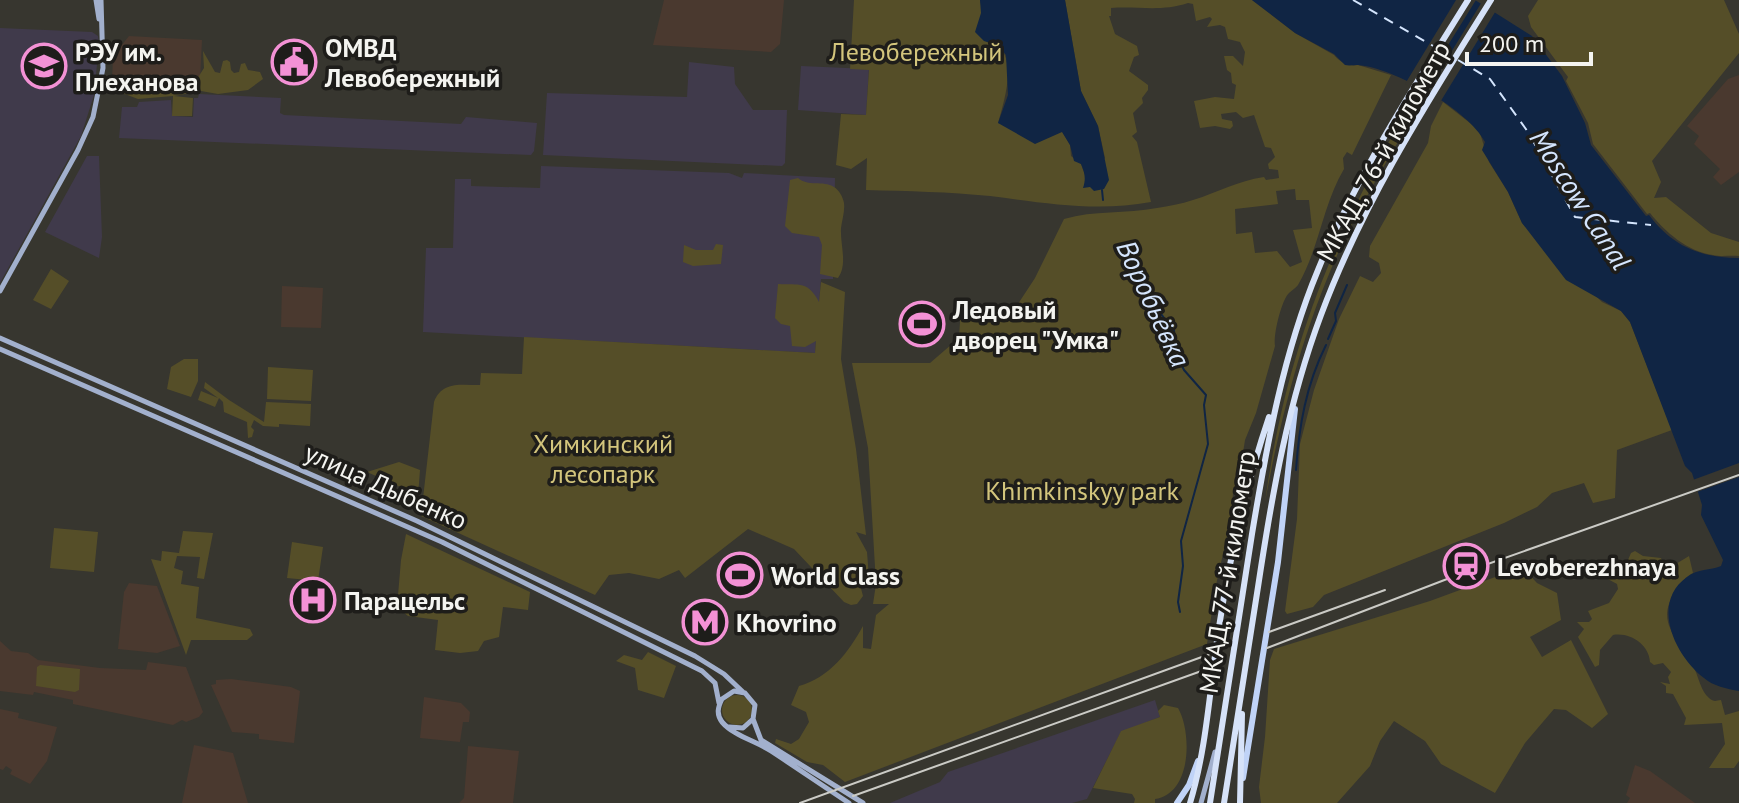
<svg xmlns="http://www.w3.org/2000/svg" width="1739" height="803" viewBox="0 0 1739 803" font-family="'PT Sans',sans-serif">
<rect width="100%" height="100%" fill="#37362f"/>
<path fill="#403a4b" d="M0,28L92,32L98,36L99,44L94,95L81,136L0,283Z
M689,62L734,67L735,84L753,110H787L785,163L782,166L543,155L547,93L687,97Z
M801,66L869,69L866,115L798,110Z
M199,94L281,98L280,113L284,115L461,124L466,117L537,123L534,151L531,155L119,138L122,107H137L139,102L171,100L172,116L193,117L194,98H198Z
M87,156H99L102,237L99,258L45,232Z
M541,166L729,173L742,178L744,173L835,178L833,279H821L815,353L423,332L426,248H453L455,179H471V186L540,188Z
M1155,700L1160,717L1121,732L1087,799L1072,803H890L940,782L948,772Z"/>
<path fill="#4a392f" d="M664,0H784L780,44L771,52L653,45Z
M129,36L202,40L200,80H190L189,86L112,82L113,56Z
M1739,75V172L1721,185L1713,177L1720,169L1694,144L1699,136L1687,126L1728,79Z
M282,286L323,288L321,328L281,327Z
M129,583L157,586L180,646L157,653L118,649L124,592Z
M0,641L11,651L28,653L38,660L100,668L146,670L148,662L186,667L203,712L199,717L186,722L182,720L173,725L73,704V700L34,692L33,695L0,691Z
M231,679L291,687L300,691L294,743L259,739V734L232,732L211,685L216,684V680Z
M424,697L461,703L470,712L469,722H463L460,742L420,738Z
M0,709L19,713L18,718L57,727L47,761L30,784L10,774L12,770L6,766L3,770L0,769Z
M194,745L233,753L248,803H182Z
M468,746L519,751L513,803H459L464,798Z
M1635,765L1650,771L1695,803H1627L1630,798L1626,795Z"/>
<path fill="#554e28" fill-rule="evenodd" d="M854,0H980L989,43C1021,49 1004,102 998,123L1062,131L1070,145L1071,156L1081,164L1086,178L1105,158L1098,126L1081,91L1065,0H1252L1295,33L1334,55C1340,62 1349,67 1358,65L1391,75L1352,155L1347,152L1343,158L1344,169C1323,204 1319,249 1298,285C1296,288 1292,290 1289,293C1281,301 1273,336 1275,346L1256,413L1245,440L1240,472L1233,492L1232,514L1216,585L1207,644L845,782L823,765L807,762L775,743L776,739L791,744L799,739L809,722L806,712L791,705L799,686C830,677 848,653 863,626V648L871,649L876,615L889,604H873L876,584L868,448L852,363H930L959,338L961,306L1014,310L1035,278L1064,219C1094,210 1126,214 1157,208C1169,206 1181,204 1193,200C1219,192 1237,181 1264,177L1266,180L1279,178L1278,170L1269,169L1268,164L1275,157L1271,148L1265,147L1254,115L1243,118L1236,112L1221,114L1222,119L1232,121L1233,126L1230,129L1215,126L1200,128L1194,101L1215,97L1234,99L1236,85L1232,83L1231,73L1227,70L1224,56H1233L1243,66L1245,52L1240,42L1228,39L1225,27L1220,25L1207,27L1212,19L1210,17L1196,21L1193,4L1188,3C1161,12 1139,6 1111,8V16H1109L1115,34L1137,46L1139,55L1134,57L1129,71L1148,85V90L1142,98L1143,103L1133,113L1137,132L1132,136L1137,142L1151,202C1096,212 1045,203 990,196C949,192 908,191 866,190L867,158L851,169L836,165L841,114L866,115L869,70L850,69ZM1295,189L1296,200H1309L1312,228L1293,230L1302,262L1290,267L1277,251L1255,253L1252,232L1236,234L1235,209L1278,204L1276,191Z
M1538,0H1724L1739,34V53L1652,161L1661,182L1654,198L1666,197L1711,233L1739,242V256C1730,255 1721,257 1713,255C1688,252 1664,231 1650,213L1647,214L1593,144L1588,123L1566,81L1568,77L1531,27L1528,16Z
M203,51L215,72L220,73L223,61L227,60L230,62L231,70L234,73L239,72L241,64L245,63L248,70L260,72L263,79L248,90L218,94L201,91L174,96L193,98L192,116H172L173,96L138,99L117,91V79L119,75L135,86L150,82L197,79L204,68Z
M1443,102L1479,130L1489,162L1508,192L1522,223L1602,302L1621,311L1630,322L1672,430L1617,450L1615,498L1593,503L1584,483L1552,493L1537,507L1504,523L1324,595L1313,607L1287,614L1285,611L1297,519L1300,444L1314,390L1339,319L1360,276L1373,282L1381,273L1379,263L1369,257L1370,246L1428,143L1431,126Z
M1407,110L1414,115C1390,155 1366,196 1345,238C1305,322 1282,411 1265,502C1286,352 1331,240 1407,110Z
M798,178C808,187 823,180 834,187C839,190 843,197 844,203C845,211 842,220 841,228C840,245 848,264 838,278L820,274L822,245L819,237L792,233L785,226L790,180Z
M716,244L723,245L721,264L693,266L683,262L684,245L696,250H713Z
M51,269L69,281L51,309L33,300Z
M821,282L845,292L841,359L856,449L866,535L856,532L867,552L869,578L858,577L863,596L857,604L851,605L844,602L794,549L748,529L685,578L679,570L659,579L629,573L609,575L595,595L421,516L434,402C442,381 460,385 480,385L481,373L522,374L524,337L815,353L816,341L805,347L792,346L790,326L781,324L775,318L778,284C800,285 808,281 819,302Z
M184,359H198V381L191,397L167,389L171,367Z
M268,367L313,370L311,401L267,399Z
M205,382L229,400L264,422L266,402L311,404L310,426L279,424V427L263,426L254,420L251,427L254,430L252,437L248,438L247,422L224,412L223,402L219,398L215,407L198,400L201,391L218,398L204,388Z
M399,462L420,470L417,509L413,506L414,493L367,472Z
M54,528L98,532L94,572L50,568Z
M183,531L213,533L204,579L197,578L200,557L177,556L174,568L183,571L181,584L199,587L196,618L250,629L253,635L247,640H191L186,655L151,559L161,561L162,551L179,553Z
M406,534L530,592L528,610L503,607L499,637L484,641L478,651L460,653L435,650L438,620L408,616L397,607L401,560Z
M292,542L323,547L318,581L287,578Z
M1635,551L1643,556L1661,558L1666,570L1689,556L1693,573C1685,577 1681,583 1676,591C1652,624 1683,642 1695,670C1699,679 1701,691 1709,698C1714,702 1715,701 1721,700L1725,715L1739,711V761L1734,768H1709L1725,744L1722,723L1684,725L1686,718L1673,694L1666,693V686L1660,682L1670,684L1668,677L1671,672L1663,663L1654,665L1650,662C1649,645 1631,632 1613,635L1600,650L1599,665L1595,667L1578,637L1584,629L1577,622H1589L1592,619L1588,611L1609,603L1618,589L1617,584L1593,571L1568,572L1563,571L1565,567L1592,564L1624,569L1631,553Z
M1517,569L1525,570L1537,583L1557,593L1561,620L1530,637L1542,657L1571,640L1608,714L1592,728L1566,710L1554,709L1525,743L1495,793L1441,764L1425,741L1394,721L1380,741L1370,766L1337,803H1261L1259,787L1265,737L1270,660L1274,649L1430,601Z
M648,652L676,666L664,698L638,690L635,668L616,661L624,655L642,660Z
M40,665L80,669L79,690L75,692L36,686L37,667Z
M722 710a15 15 0 1 1 30 0a15 15 0 1 1-30 0Z
M1164,705L1178,708C1192,732 1192,794 1155,799V803H1134L1135,799L1132,794L1093,788L1121,731L1160,717L1158,711Z"/>
<path fill="#102544" d="M980,0H1065L1081,91L1098,126L1109,180L1104,189L1094,191L1090,187L1083,188C1086,179 1085,173 1081,164L1074,161L1070,145L1062,132L1035,144L998,123L1008,95L1006,55L999,46L984,41L975,32L981,13Z
M1252,0H1475L1532,36L1562,76L1585,123L1591,145L1646,216L1649,215C1672,246 1701,258 1739,258V691C1727,689 1713,686 1704,678C1675,656 1650,603 1687,577C1698,568 1710,571 1721,566L1723,560L1701,515L1702,505L1692,473L1685,466L1630,322L1621,311L1566,280L1522,223L1508,192L1482,150L1485,142C1469,110 1394,68 1358,65C1354,65 1349,66 1345,65L1334,54L1295,33Z"/>
<path fill="#37362f" d="M1456,0H1476L1419,92L1405,84Z
M1483,0L1497,9L1439,104L1425,95Z
M1739,463V477L1694,493L1690,481Z"/>
<g fill="none" stroke-linecap="round" stroke-linejoin="round">
<path stroke="#102544" stroke-width="2" d="M1102,190L1103,200
M1140,265C1143,273 1143,283 1146,292C1148,297 1168,324 1174,330L1176,353L1184,370L1206,395L1204,405L1208,444L1181,541L1183,566L1178,602L1180,612
M1328,339L1336,321L1335,313L1347,285
M1296,470C1299,426 1306,385 1326,345"/>
<path stroke="#d4e5fd" stroke-width="2" stroke-dasharray="10 8" stroke-linecap="butt" d="M1353,0L1435,47
M1441,51L1453,57
M1458,60L1490,79L1528,132L1575,217L1651,225"/>
<path stroke="#a2b0cd" stroke-width="5" d="M96,0L99,19
M0,291L78,150L93,117L103,68L101,0
M0,338L417,521L695,656L724,674L743,692
M0,349L442,542L702,671L715,683L719,703
M753,719L761,740L863,803
M729,727L743,728L753,719L755,705L745,693L734,691L722,699C718,707 716,714 722,722C734,736 756,741 771,751C797,768 823,786 849,803
M1201,803L1215,752"/>
<path stroke="#c0d3f7" stroke-width="6" d="M1243,778L1278,562L1295,409
M1177,803L1189,785L1198,761"/>
<path stroke="#d6e2f8" stroke-width="6" d="M1190,803C1207,747 1210,685 1219,627C1230,556 1246,485 1269,417
M1210,803C1224,713 1238,623 1252,534C1267,444 1283,354 1318,270C1357,174 1414,87 1468,0
M1224,803C1235,731 1246,659 1258,587C1272,494 1288,403 1321,315C1363,202 1428,101 1491,0
M1240,803L1242,714"/>
<path stroke="#cbcbc6" stroke-width="2" d="M1269,632L1385,590
M1267,648L1468,571L1739,475
M853,796L1207,669
M800,803L1210,654"/>
</g>
<defs>
<g id="civic-ring" transform="scale(2.3)"><circle r="9.5" fill="#1e1d1a" stroke="#f391d5" stroke-width="1.5"/><path d="M-.6-6.5H3V-4.5H.6V-3L4-1V1h2V6H-6V1h2V-1L-.6-3ZM-1.2 2.5V6h2.4V2.5Z" fill="#f391d5"/></g>
<g id="university-ring" transform="scale(2.3)"><circle r="9.5" fill="#1e1d1a" stroke="#f391d5" stroke-width="1.5"/><path d="M0-5L7-2L0 1L-7-2ZM-4 1L0 2.5L4 1V4Q0 6-4 4Z" fill="#f391d5"/></g>
<g id="stadium-ring" transform="scale(2.3)"><circle r="9.5" fill="#1e1d1a" stroke="#f391d5" stroke-width="1.5"/><path d="M0-5a6.5 5 0 1 0 0 10a6.5 5 0 1 0 0-10ZM-3.5-1.8h7v3.6h-7Z" fill="#f391d5"/></g>
<g id="station-ring" transform="scale(2.3)"><circle r="9.5" fill="#1e1d1a" stroke="#f391d5" stroke-width="1.5"/><path d="M-3-6H3Q5-6 5-4V2Q5 4 3 4L4.5 6H3L1.5 4h-3L-3 6H-4.5L-3 4Q-5 4-5 2V-4Q-5-6-3-6ZM-3.5-4v3h7v-3ZM-3.5 1v1.5H-2V1ZM2 1v1.5H3.5V1Z" fill="#f391d5"/></g>
<g id="hospital-ring" transform="scale(2.3)"><circle r="9.5" fill="#1e1d1a" stroke="#f391d5" stroke-width="1.5"/><path d="M-5-5h3v3.5h4V-5h3V5h-3V1.5h-4V5h-3Z" fill="#f391d5"/></g>
<g id="metro-ring" transform="scale(2.3)"><circle r="9.5" fill="#1e1d1a" stroke="#f391d5" stroke-width="1.5"/><path d="M-5.5 5V-5H-3L0 0L3-5H5.5V5H3V-.5L0 4L-3-.5V5Z" fill="#f391d5"/></g>
</defs>
<g fill-rule="evenodd">
<use href="#civic-ring" x="294" y="62"/>
<use href="#university-ring" x="44" y="66"/>
<use href="#stadium-ring" x="922" y="324"/>
<use href="#station-ring" x="1466" y="566"/>
<use href="#stadium-ring" x="740" y="575"/>
<use href="#hospital-ring" x="313" y="600"/>
<use href="#metro-ring" x="705" y="622"/>
</g>
<g text-anchor="middle" dominant-baseline="central" stroke-width="7" stroke-linejoin="round" paint-order="stroke">
<g font-size="26" font-weight="bold" fill="#f4f4f0" stroke="#1e1d1a" text-anchor="start">
<text x="325" y="47">ОМВД<tspan x="325" dy="30">Левобережный</tspan></text>
<text x="75" y="51">РЭУ им.<tspan x="75" dy="30">Плеханова</tspan></text>
<text x="953" y="309">Ледовый<tspan x="953" dy="30">дворец "Умка"</tspan></text>
<text x="1497" y="566">Levoberezhnaya</text>
<text x="771" y="575">World Class</text>
<text x="344" y="600">Парацельс</text>
<text x="736" y="622">Khovrino</text>
</g>
<g font-size="26" fill="#d3c57c" stroke="#1e1d1a">
<text x="916" y="51">Левобережный</text>
<text x="603" y="443">Химкинский<tspan x="603" dy="30">лесопарк</tspan></text>
<text x="1082" y="490">Khimkinskyy park</text>
</g>
<g font-size="26" fill="#f4f4f0" stroke="#1e1d1a">
<text transform="translate(1383 151) rotate(-61)">МКАД, 76-й километр</text>
<text transform="translate(386 486) rotate(24)">улица Дыбенко</text>
<text transform="translate(1227 572) rotate(-81)">МКАД, 77-й километр</text>
</g>
<g font-size="28" font-style="italic" fill="#d4e5fd" stroke="#1e1d1a">
<text transform="translate(1581 199) rotate(57)">Moscow Canal</text>
<text transform="translate(1154 303) rotate(65)">Воробьёвка</text>
</g>
</g>
<path d="M1467 52v12h124v-12" fill="none" stroke="#f4f4f0" stroke-width="4"/>
<text x="1479" y="52" font-size="24" fill="#f4f4f0" stroke="#1e1d1a" stroke-width="6" paint-order="stroke">200 m</text>
</svg>
